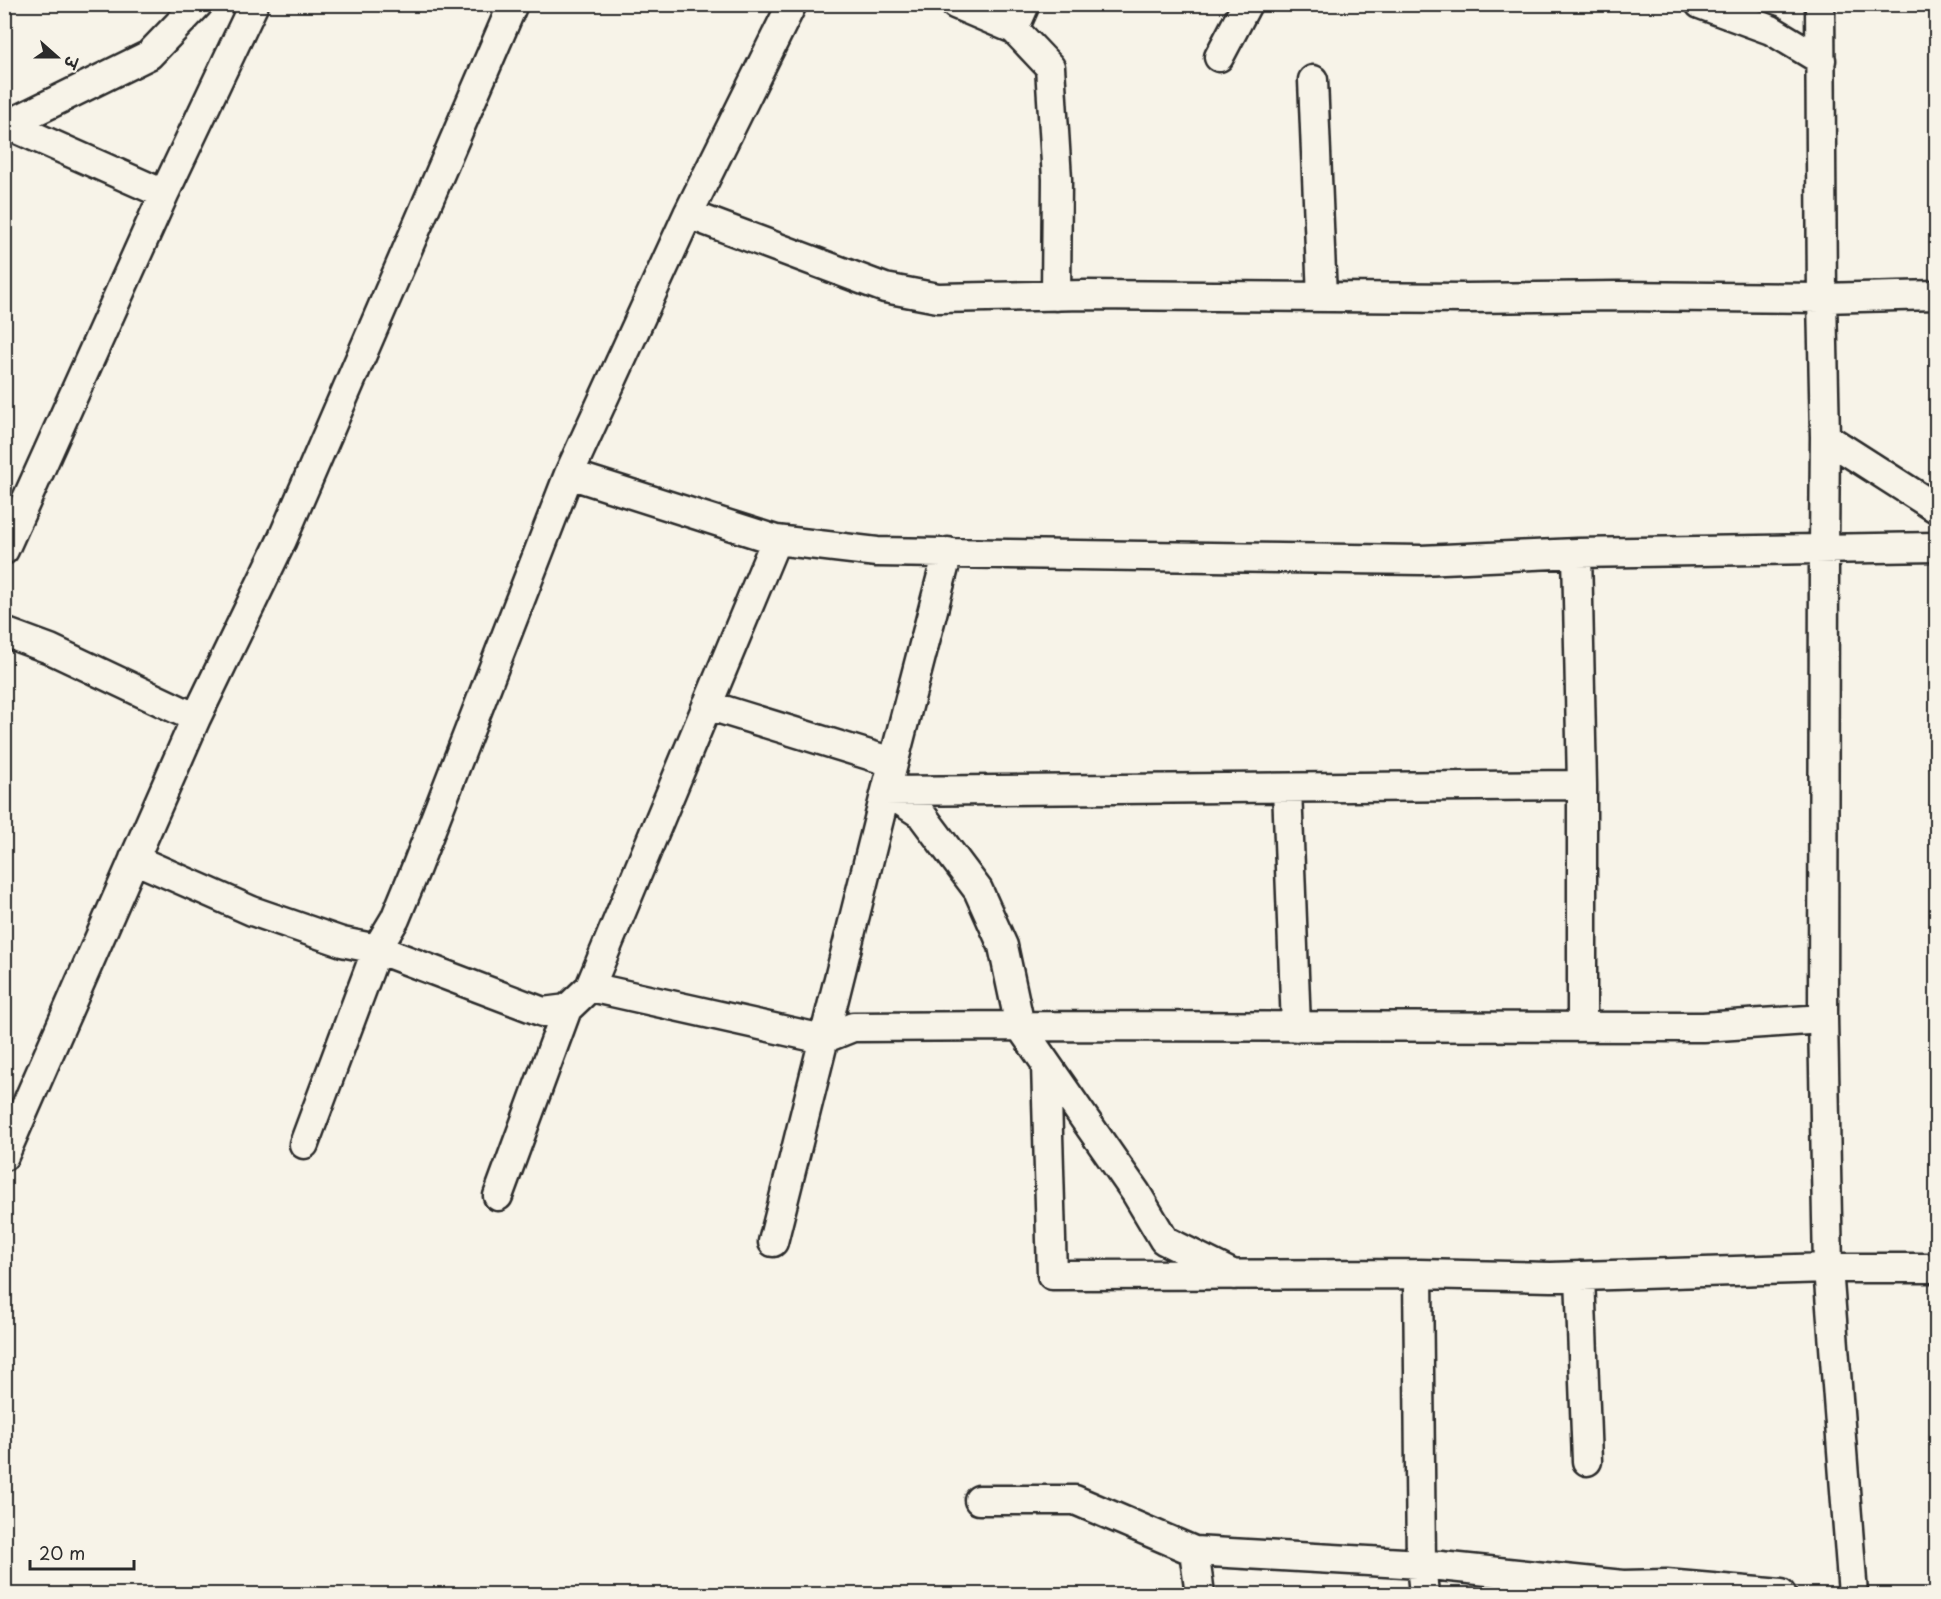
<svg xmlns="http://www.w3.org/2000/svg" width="1941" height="1599" viewBox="0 0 1941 1599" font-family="'Playpen Sans','Playpen Sans Deva',sans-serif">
<rect width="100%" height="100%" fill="#f7f3e8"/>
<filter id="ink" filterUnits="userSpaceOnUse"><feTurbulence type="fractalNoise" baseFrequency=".0167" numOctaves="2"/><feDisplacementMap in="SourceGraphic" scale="12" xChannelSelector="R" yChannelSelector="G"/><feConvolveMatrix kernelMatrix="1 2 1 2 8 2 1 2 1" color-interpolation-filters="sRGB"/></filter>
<g filter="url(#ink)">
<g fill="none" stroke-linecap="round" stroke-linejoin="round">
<g stroke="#2b2b2b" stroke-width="33">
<path id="street" d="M792,4L688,214L569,474L776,540L877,552L1421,560L1577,553L1936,547
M955,4L1014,29L1050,67L1057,179L1056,296
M1700,4L1771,30L1821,60
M1820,4L1822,298L1825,437L1824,550L1823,1019
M1014,29L1025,4
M1219,57L1247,4
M1313,80L1322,297
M4,123L164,194L254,4
M7,125L149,55L198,4
M688,214L885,288L938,298L1085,295L1467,298L1618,296L1822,298L1936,295
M1825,437L1936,508
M776,540L590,987L823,1039L853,1027L1020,1026L1136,1193L1164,1240L1234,1275
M4,550L164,194
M948,552L886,791L921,814L978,890L1003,946L1020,1026L1703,1027L1823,1019L1828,1268L1853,1594
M4,632L50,649L196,718L282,540L513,4
M707,705L892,762
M1287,788L1296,1027
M134,859L252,911L342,942L377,949L543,1012L567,1009L590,987
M1582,1027V785
M1046,1064L1052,1275L1418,1274L1551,1277L1828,1268H1936
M304,1144L377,949L395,919L416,868L569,474
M4,1156L196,718
M498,1196L567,1009
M773,1242L886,791L1582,785L1577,553
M1580,1276L1587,1461
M979,1500H1075L1194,1551
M1200,1594L1194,1551L1421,1564L1418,1274
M1424,1594L1421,1564L1623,1585
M1624,1594L1623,1585L1666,1584L1781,1594"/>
</g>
<use href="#street" stroke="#f7f3e8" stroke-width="28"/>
</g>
</g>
<rect width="1941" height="1599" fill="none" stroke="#f7f3e8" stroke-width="24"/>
<rect x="12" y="12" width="1917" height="1575" fill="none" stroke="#2b2b2b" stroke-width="2" filter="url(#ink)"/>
<g transform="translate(57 57) rotate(111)" stroke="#f7f3e8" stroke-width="4.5" paint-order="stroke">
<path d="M0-4.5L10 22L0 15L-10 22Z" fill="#2b2b2b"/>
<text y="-9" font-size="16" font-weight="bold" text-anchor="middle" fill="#2b2b2b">उ</text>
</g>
<path d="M30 1560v9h104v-9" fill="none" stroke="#2b2b2b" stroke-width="3"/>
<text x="39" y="1560" font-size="18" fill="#2b2b2b" stroke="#f7f3e8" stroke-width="4.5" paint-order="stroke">20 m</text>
</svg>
